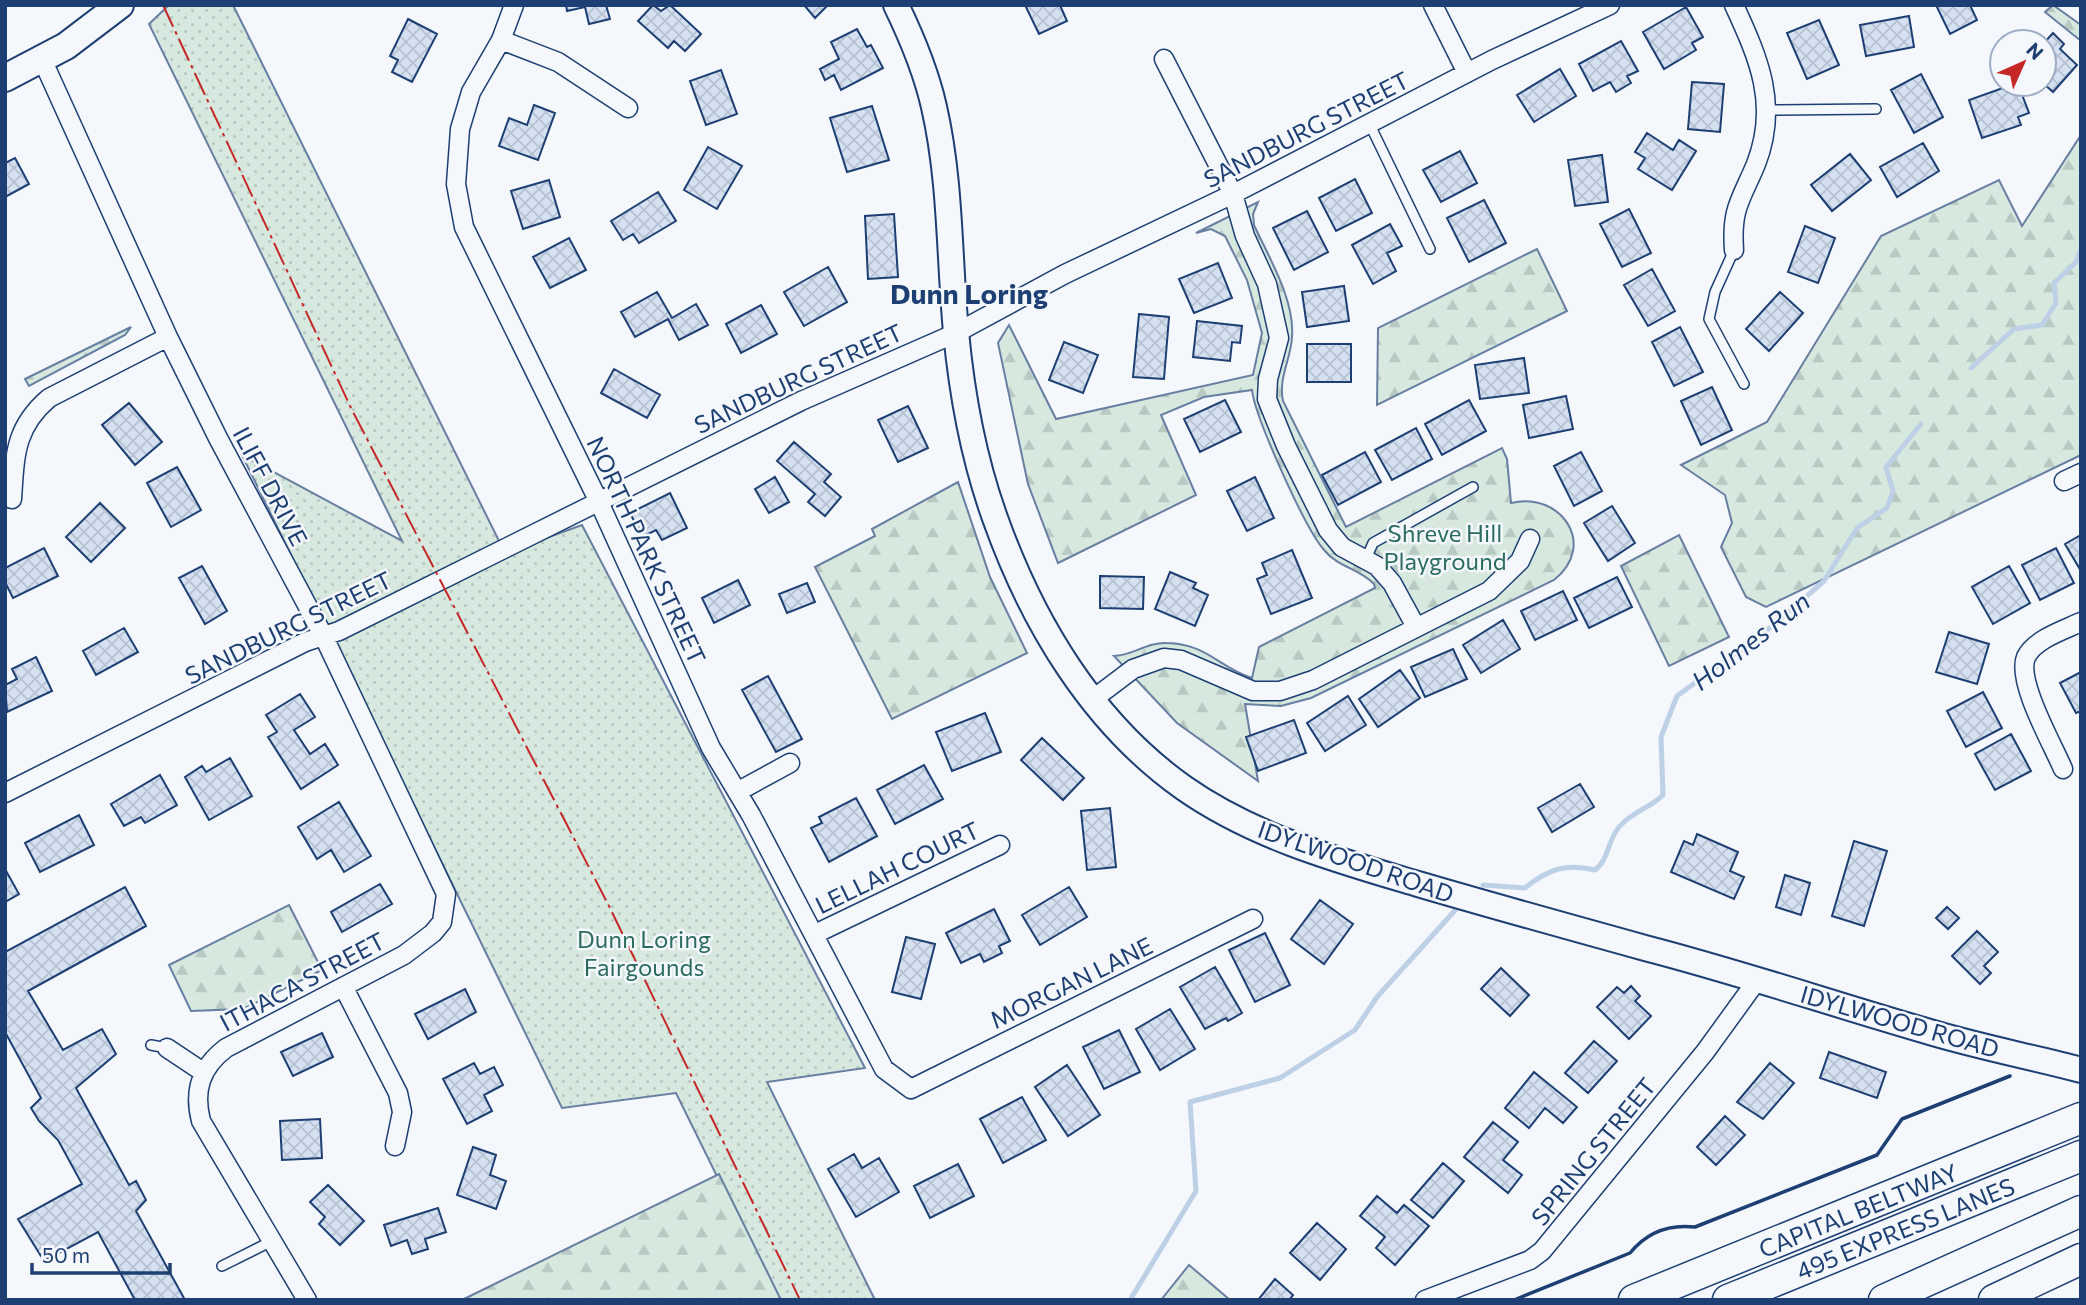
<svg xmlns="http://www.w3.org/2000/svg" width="2086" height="1305" viewBox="0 0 2086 1305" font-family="Commissioner,sans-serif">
<defs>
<pattern id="grass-dots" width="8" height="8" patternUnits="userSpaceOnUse" patternTransform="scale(1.75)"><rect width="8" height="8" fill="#d7e8df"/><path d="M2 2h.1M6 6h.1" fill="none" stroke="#b8c8c3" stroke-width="1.8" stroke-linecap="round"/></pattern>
<pattern id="forest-firs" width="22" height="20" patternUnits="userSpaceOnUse" patternTransform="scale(1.75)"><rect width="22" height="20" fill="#d7e8df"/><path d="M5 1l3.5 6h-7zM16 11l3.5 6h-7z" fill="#b8c8c3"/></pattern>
<pattern id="building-cross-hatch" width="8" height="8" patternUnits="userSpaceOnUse" patternTransform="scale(1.75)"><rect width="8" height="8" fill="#d5e0f0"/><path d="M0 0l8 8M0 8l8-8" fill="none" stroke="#b6c1d1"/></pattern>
</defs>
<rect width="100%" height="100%" fill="#f4f7fb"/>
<path fill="url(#grass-dots)" stroke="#687fa3" stroke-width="2" d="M169,5H233L505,553L582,525L865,1068L767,1082L875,1300H778L676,1093L562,1108L242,455L402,541L149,24Z"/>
<path fill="url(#forest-firs)" stroke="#687fa3" stroke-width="2" d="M2053,5L2081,25V41L2045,12Z
M2081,135V455L1766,607L1746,597L1721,547L1732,523L1725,495L1681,465L1767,422L1881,236L1999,180L2022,226Z
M1258,202L1253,214L1254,225C1269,258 1295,300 1292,337C1291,359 1278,378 1283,401L1346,527L1502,448L1507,459L1511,503C1561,491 1598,545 1554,580L1311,698L1281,706L1245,704L1258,781L1177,723L1114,656C1132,656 1147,642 1167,643C1208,644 1219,668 1252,678L1259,647L1375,588L1374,584C1360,569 1338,567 1325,551C1306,531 1255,417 1252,390L1204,397L1161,415L1196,495L1058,563L1028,484L998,343L1009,325L1056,419L1253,375L1262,333L1247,280L1225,236L1211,229L1196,233Z
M1537,249L1567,311L1377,405L1378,328Z
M131,327L125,335L29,386L25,379Z
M958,482L990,577L1027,653L892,719L815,567L875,536L872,529Z
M1679,535L1729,637L1669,666L1621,566Z
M289,905L322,970L243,1009L191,1011L169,965Z
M719,1174L781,1300H462Z
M1189,1265L1230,1300H1161Z"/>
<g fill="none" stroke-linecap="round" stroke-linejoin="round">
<path stroke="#bed0e5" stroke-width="5" d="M1971,368L2014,329L2042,325L2056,303L2054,283L2076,262L2081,249
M1483,885L1525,888C1548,869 1566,863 1595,870C1608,861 1608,840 1619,827C1632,812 1650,808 1663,795L1661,737L1677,696L1775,624L1824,581L1857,528L1887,508L1893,491L1886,467L1921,424
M1130,1300L1196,1191L1190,1102L1280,1078L1355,1030L1377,997L1458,907"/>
</g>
<path fill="url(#building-cross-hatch)" stroke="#1d3f73" stroke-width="2" d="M566,5H606L610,19L589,24L585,7L567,11Z
M653,5L661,11L670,5L701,34L685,51L674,41L668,48L638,21Z
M804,5H828L815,18Z
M1025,5H1060L1067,21L1039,34Z
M1936,5H1970L1977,20L1950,34Z
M1686,7L1703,37L1692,43L1696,50L1664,69L1643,32Z
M1909,16L1914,47L1866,56L1860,25Z
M408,19L437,34L412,82L392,72L398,60L390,56Z
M1819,20L1839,65L1807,79L1787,33Z
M857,29L867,47L871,45L883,68L841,90L834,75L825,80L820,69L839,59L831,42Z
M2053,33L2064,44L2060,49L2077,65L2053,92L2044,84V43Z
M1621,41L1638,71L1627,76L1631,83L1616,92L1610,82L1593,91L1579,64Z
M1560,69L1576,96L1534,122L1517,95Z
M721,70L737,114L706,125L690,81Z
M1921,74L1943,117L1914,133L1891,90Z
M1692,82L1724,84L1720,132L1688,129Z
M2014,84H2018L2029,113L2018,117L2021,125L1982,138L1969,100Z
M534,105L555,113L538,160L499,146L509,118L527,125Z
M872,106L889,160L847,172L830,118Z
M1647,133L1673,150L1679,140L1696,151L1672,190L1638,169L1645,158L1635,152Z
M1923,143L1939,171L1897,197L1880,167Z
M708,147L742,166L717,209L684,190Z
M1460,151L1477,183L1441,202L1423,170Z
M1850,154L1871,180L1832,211L1811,185Z
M1602,155L1608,202L1575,206L1568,160Z
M15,158L29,184L5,197V163Z
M1355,179L1372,213L1336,231L1319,198Z
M549,180L560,217L523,229L511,191Z
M658,192L676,221L639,243L633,234L623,240L611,221Z
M1484,200L1506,243L1469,262L1447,218Z
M1629,209L1651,253L1622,267L1600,224Z
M1307,211L1328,252L1294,270L1273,228Z
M894,214L898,277L868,279L865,216Z
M1390,224L1402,246L1387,253L1396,271L1373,284L1352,245Z
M1805,226L1835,238L1818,283L1788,272Z
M569,238L586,270L550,288L533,257Z
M1218,263L1232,298L1194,313L1179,279Z
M828,267L847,302L804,326L784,292Z
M1652,269L1675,311L1648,326L1624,285Z
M1344,286L1349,321L1307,327L1302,292Z
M657,292L672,318L696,304L708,325L679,340L668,319L635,337L621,312Z
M1780,292L1803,313L1769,351L1746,329Z
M761,305L777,334L741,353L726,324Z
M1139,314L1169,317L1164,379L1133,377Z
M1197,321L1242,326L1240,343L1232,342L1230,361L1193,357Z
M1680,327L1703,372L1674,386L1652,342Z
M1064,342L1098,355L1083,393L1049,380Z
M1307,344H1351V382H1307Z
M1524,358L1529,393L1480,399L1475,365Z
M614,369L660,395L647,418L601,393Z
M1712,387L1732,430L1701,445L1681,401Z
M1566,396L1573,429L1529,438L1523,405Z
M1225,400L1241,432L1200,452L1184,419Z
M1469,400L1486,431L1442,455L1425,424Z
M129,403L162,442L135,465L102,425Z
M908,406L928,448L898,462L878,420Z
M1416,428L1432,459L1392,480L1375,450Z
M794,442L831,474L824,482L841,497L825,516L808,502L815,494L777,461Z
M1365,452L1381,482L1338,505L1322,475Z
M1581,452L1602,491L1574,506L1554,466Z
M177,467L201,510L171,527L147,483Z
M775,477L789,502L769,513L755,489Z
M1255,477L1274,518L1247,531L1227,491Z
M670,493L687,528L662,540L656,530L642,537L630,513Z
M100,503L125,528L91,562L66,537Z
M1612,506L1635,543L1608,561L1584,523Z
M2081,535V571L2065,544Z
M44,548L58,576L13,598L5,582V568Z
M2056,548L2074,583L2040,600L2022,565Z
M1292,550L1312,598L1271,614L1257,579L1267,575L1262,563Z
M202,566L227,611L205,624L179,578Z
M2009,566L2030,603L1993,624L1972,587Z
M1170,572L1196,583L1193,588L1208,595L1195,626L1155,609Z
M1100,576L1144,577L1143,609L1100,608Z
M1617,577L1632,607L1589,628L1574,598Z
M738,580L750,605L714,623L702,598Z
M807,583L815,602L787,613L779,594Z
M1563,591L1577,620L1535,640L1521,611Z
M1503,620L1520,649L1481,673L1463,645Z
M124,628L138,652L96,675L83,651Z
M1949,632L1989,644L1977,684L1936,672Z
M1453,649L1467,679L1425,697L1411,667Z
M36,657L52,691L7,712L5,685L17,679L12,669Z
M1400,670L1420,698L1378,727L1359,699Z
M2081,672V711L2076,713L2060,683Z
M768,676L802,739L776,752L742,690Z
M1983,692L2002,728L1966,747L1947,711Z
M300,694L315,717L294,730L310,754L325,744L338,765L301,789L268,737L277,732L266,715Z
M1348,696L1366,725L1325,751L1307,723Z
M985,713L1001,752L952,771L936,732Z
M1294,720L1306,753L1258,771L1246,737Z
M2011,734L2031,771L1995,790L1975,754Z
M1042,738L1084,778L1063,800L1021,760Z
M230,758L252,796L209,820L185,777L202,766L206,772Z
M924,765L943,799L895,824L877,790Z
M160,775L177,805L145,823L141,817L124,826L111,804Z
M1580,784L1594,807L1552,832L1538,808Z
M856,798L877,836L829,862L811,828L822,823L819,817Z
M339,802L371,856L344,872L331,850L317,859L298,827Z
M1110,808L1116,867L1087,870L1081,811Z
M79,815L94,845L40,872L25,843Z
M1697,834L1738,852L1730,871L1744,877L1734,899L1671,872L1684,841L1693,845Z
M1854,841L1887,851L1864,926L1832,916Z
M5,869L19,894L5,902Z
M1785,875L1810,883L1801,915L1776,907Z
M380,884L392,904L342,932L331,912Z
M125,887L146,926L28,991L63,1050L102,1029L116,1054L76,1088L129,1185L136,1181L146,1200L136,1211L185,1300H135L98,1232L44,1261L18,1219L82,1184L58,1140L39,1121L31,1108L41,1098L5,1032V952Z
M1069,887L1087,917L1040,945L1022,915Z
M1320,900L1353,924L1324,964L1291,939Z
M1947,907L1959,918L1948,929L1936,918Z
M994,909L1010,941L999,946L1002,953L984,962L980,954L961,963L946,933Z
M1977,931L1998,952L1984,966L1991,973L1980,984L1952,956Z
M1265,933L1290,985L1255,1002L1229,950Z
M906,937L935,944L921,999L892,992Z
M1215,967L1242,1013L1228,1021L1226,1018L1205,1029L1180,987Z
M1501,968L1529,995L1510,1016L1481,989Z
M1631,986L1640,996L1635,1001L1651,1016L1629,1039L1597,1007L1617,987L1624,993Z
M465,989L476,1012L428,1039L415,1014Z
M1170,1009L1195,1049L1160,1070L1136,1029Z
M1119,1030L1140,1072L1104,1089L1083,1047Z
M322,1033L333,1057L293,1076L281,1052Z
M1594,1041L1617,1061L1588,1093L1565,1073Z
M1829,1052L1886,1072L1877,1098L1820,1078Z
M474,1063L480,1074L494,1067L503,1085L484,1095L492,1111L467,1124L443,1079Z
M1770,1063L1794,1083L1763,1119L1737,1102Z
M1067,1065L1100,1115L1068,1136L1035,1087Z
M1534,1072L1577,1107L1563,1123L1545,1108L1529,1128L1505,1108Z
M1022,1097L1046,1140L1003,1163L980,1119Z
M1725,1116L1745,1135L1716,1165L1697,1147Z
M320,1119L322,1158L282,1160L280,1121Z
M1493,1122L1518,1142L1503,1160L1522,1175L1508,1193L1464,1157Z
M473,1147L496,1155L490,1175L506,1181L496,1209L457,1195Z
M854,1154L862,1168L879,1158L899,1192L856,1217L828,1169Z
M1443,1163L1464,1181L1433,1218L1411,1200Z
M958,1164L974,1196L930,1218L914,1186Z
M328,1185L364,1221L340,1245L319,1224L325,1217L310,1202Z
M1377,1196L1397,1213L1404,1205L1429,1226L1395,1265L1376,1248L1385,1237L1360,1216Z
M438,1208L446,1232L425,1239L428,1249L412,1254L407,1240L391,1246L384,1225Z
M1317,1223L1346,1249L1320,1280L1290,1253Z
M1275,1279L1293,1295L1289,1300H1258Z"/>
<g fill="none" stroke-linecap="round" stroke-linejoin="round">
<g stroke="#1d3f73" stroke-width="12">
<path id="lane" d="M1768,110L1876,109
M1370,125L1430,249
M1734,250L1715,292L1709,319L1744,384
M1366,559L1373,543L1473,487
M151,1045L167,1048
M222,1266L272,1241"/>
</g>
<g stroke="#1d3f73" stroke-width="21">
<path id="street" d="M514,5L501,40L471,92L460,129L456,184L464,227L599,502L711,748L751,815L884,1069L911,1089L1253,919
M1433,5L1467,73
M1734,5C1759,59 1779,105 1756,164C1741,200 1731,208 1734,250
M501,40L558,62L628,108
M42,59L168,337L218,438L323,635L446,894L442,922L433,933L404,955L226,1048C201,1067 193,1090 201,1121L307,1300
M1164,59L1233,194L1245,236L1267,284L1279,338L1268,379L1267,399L1286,446L1328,530L1342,547L1377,566L1392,583L1416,627
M2064,481L2081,473
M12,499C15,456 14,428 49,398L168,337
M1092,700L1133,669L1164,658L1181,660L1253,691H1280L1313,680L1489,591L1520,561L1530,539
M2063,769C2053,745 2016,681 2026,657C2035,639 2064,630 2081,622
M737,792L790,763
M5,793L305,642L339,631L801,401L956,333L1065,274L1233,194L1492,60L1610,5
M815,934L1000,845
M344,988L398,1093L402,1112L395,1146
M167,1048L203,1072
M1425,1300L1530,1260L1542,1251L1705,1052L1758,979"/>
</g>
<g stroke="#1d3f73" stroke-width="28">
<path id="secondary" d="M896,5C912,38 926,71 934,107C951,181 949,257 956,332C962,396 973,457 995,518C1032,622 1092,723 1184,788C1254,837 1337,860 1418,884C1493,906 1569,927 1645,948C1738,972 1830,1003 1923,1030C1975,1046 2028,1056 2081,1070"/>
</g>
<g stroke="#1d3f73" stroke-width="30">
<path id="primary" d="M5,78L66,46L120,5"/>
</g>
<g stroke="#1d3f73" stroke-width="33">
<path id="highway" d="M1634,1300L2081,1118
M1728,1300L2081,1156
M1884,1300L2081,1211
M1994,1300L2081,1259"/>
</g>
<use href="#lane" stroke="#f4f7fb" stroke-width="9"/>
<use href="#street" stroke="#f4f7fb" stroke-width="18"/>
<use href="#secondary" stroke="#f4f7fb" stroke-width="24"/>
<use href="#primary" stroke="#f4f7fb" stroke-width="26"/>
<use href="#highway" stroke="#f4f7fb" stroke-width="30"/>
<path stroke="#1d3f73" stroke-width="3.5" d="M1514,1300L1630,1253C1647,1232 1669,1224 1695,1227L1877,1155L1902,1119L2010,1076"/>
<path stroke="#c62828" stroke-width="2" stroke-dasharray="24 5 3.5 5" stroke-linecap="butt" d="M163,5L351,408L609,906L800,1300"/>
</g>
<g text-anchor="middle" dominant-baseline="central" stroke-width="5" stroke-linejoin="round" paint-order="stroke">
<g font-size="24" fill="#1d3f73" stroke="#f4f7fb">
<text transform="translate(1306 129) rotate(-27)">SANDBURG STREET</text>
<text transform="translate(798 378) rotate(-25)">SANDBURG STREET</text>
<text transform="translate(271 486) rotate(62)">ILIFF DRIVE</text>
<text transform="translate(647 550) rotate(65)">NORTH PARK STREET</text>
<text transform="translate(288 627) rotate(-26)">SANDBURG STREET</text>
<text transform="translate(1356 861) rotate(19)">IDYLWOOD ROAD</text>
<text transform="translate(897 867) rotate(-26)">LELLAH COURT</text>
<text transform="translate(302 981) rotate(-28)">ITHACA STREET</text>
<text transform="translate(1071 982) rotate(-26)">MORGAN LANE</text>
<text transform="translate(1900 1021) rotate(16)">IDYLWOOD ROAD</text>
<text transform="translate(1593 1151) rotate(-51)">SPRING STREET</text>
<text transform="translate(1858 1210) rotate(-22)">CAPITAL BELTWAY</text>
<text transform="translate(1905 1228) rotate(-22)">495 EXPRESS LANES</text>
</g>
<g font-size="24" fill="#2c6c60" stroke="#f4f7fb">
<text x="1445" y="532">Shreve Hill<tspan x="1445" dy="28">Playground</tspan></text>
<text x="644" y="938">Dunn Loring<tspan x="644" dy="28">Fairgounds</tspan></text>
</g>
<g font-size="26" font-style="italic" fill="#1d3f73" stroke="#f4f7fb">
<text transform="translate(1750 640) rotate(-38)">Holmes Run</text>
</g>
<g font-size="28" font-weight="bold" fill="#1d3f73" stroke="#f4f7fb">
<text x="969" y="293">Dunn Loring</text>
</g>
</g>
<rect width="2086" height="1305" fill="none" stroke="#1d3f73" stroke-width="14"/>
<g transform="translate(2023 63) rotate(45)"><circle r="33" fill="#f4f7fb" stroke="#9eadc5" stroke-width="2"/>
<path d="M0-5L12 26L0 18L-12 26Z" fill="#c62828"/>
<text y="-10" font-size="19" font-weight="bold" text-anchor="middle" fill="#1d3f73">N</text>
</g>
<path d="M32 1263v10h138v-10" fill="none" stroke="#1d3f73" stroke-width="3.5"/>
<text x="42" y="1263" font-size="21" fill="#1d3f73" stroke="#f4f7fb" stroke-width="5" paint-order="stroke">50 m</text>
</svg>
